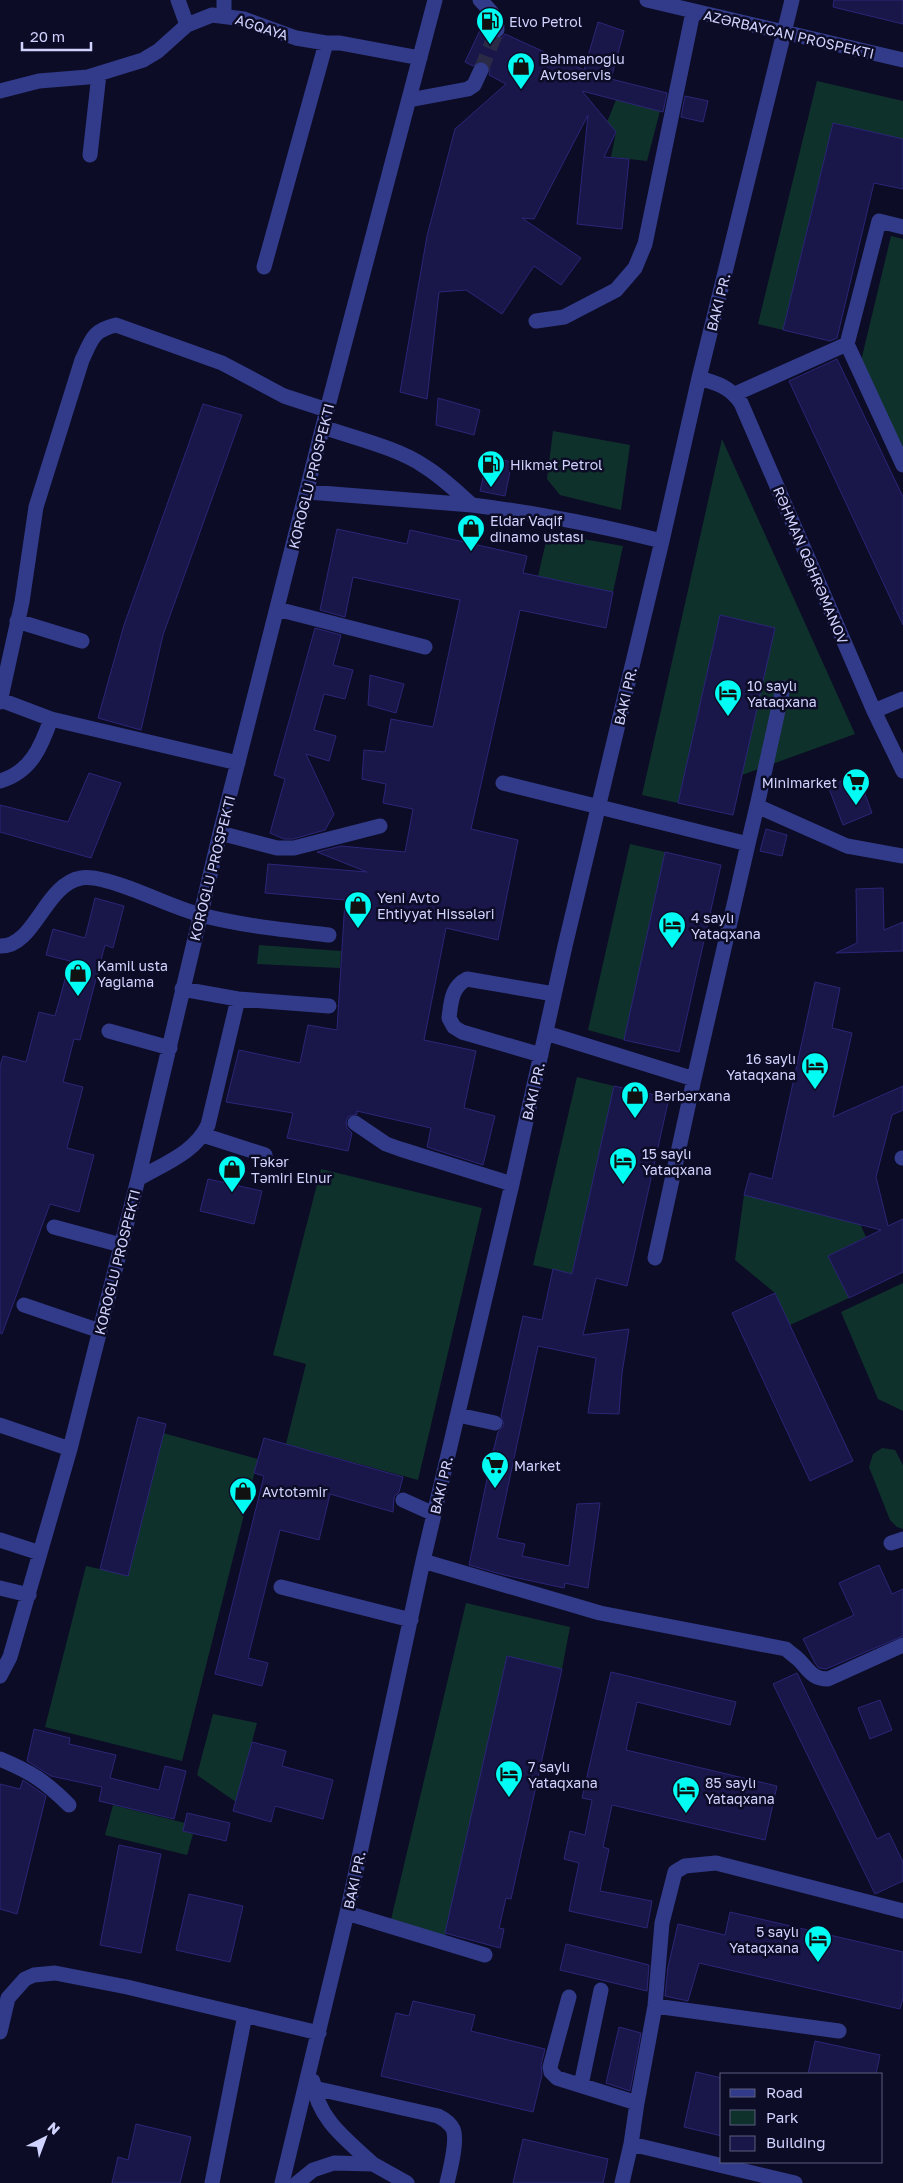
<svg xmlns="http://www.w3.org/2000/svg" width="903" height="2183" viewBox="0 0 903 2183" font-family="'Golos Text',sans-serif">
<rect width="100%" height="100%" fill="#0d0c26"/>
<path fill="#0f312b" d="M817,81L903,101V139L833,123L783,330L758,324Z
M616,100L660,111L647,161L611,157L616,132L607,122Z
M891,236L903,239V459L860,365Z
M553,431L630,445L621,510L560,495L547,479Z
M722,439L855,734L742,775L774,628L720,615L678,803L642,795Z
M548,533L623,546L613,592L538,576Z
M630,844L665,852L624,1040L588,1030Z
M259,945L341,951L340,968L257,964Z
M577,1077L614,1086L572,1274L533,1265Z
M321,1169L482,1208L418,1480L286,1444L306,1364L273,1355Z
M744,1195L858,1219L866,1237L828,1256L849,1298L790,1325L775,1293L735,1260Z
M903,1283V1411L878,1399L841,1312Z
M163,1433L258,1459L182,1761L45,1727L86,1566L100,1569Z
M882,1448L895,1450L903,1465V1529L897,1527L890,1520L869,1467L873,1454Z
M466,1603L570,1627L562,1669L507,1656L445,1936L390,1924Z
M213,1714L257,1723L236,1802L197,1775Z
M113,1805L185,1823L183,1831L193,1834L187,1855L105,1835Z"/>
<path fill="#191649" stroke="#2b2677" d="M834,0H903V24L833,7Z
M598,22L624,31L611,79L667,93L663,112L582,91L616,132L604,157L629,159L622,229L577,224L588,115L534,219L522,218L581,258L561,285L534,266L502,314L466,290L439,292L427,399L400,392L427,236L455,129L506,84L489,75L490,69L485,62L480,61L473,66L465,62L483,24L487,26L489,35L493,39L502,38L505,34L584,70Z
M685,96L708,101L703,122L681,117Z
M833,123L903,139V189L874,183L837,338L830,341L783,330Z
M837,359L903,497V625L789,381Z
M438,398L480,410L474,435L436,425Z
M203,404L242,415L163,635L141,730L98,718L124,625Z
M488,457L512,462L505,496L480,491Z
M337,529L407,544L410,530L527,556L523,573L613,592L606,628L520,610L471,829L518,840L498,940L446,928L424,1040L476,1051L464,1108L495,1116L483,1165L427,1147L431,1128L357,1111V1114L348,1117L346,1122L347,1128L352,1133L348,1151L287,1138L293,1113L226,1102L239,1050L300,1063L308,1025L337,1030L345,900L265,893L268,864L367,872L317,852L341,846L405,852L413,809L383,803L386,784L362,779L364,750L385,752L391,719L433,727L460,600L353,577L345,617L320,610Z
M720,615L775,628L733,815L678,803Z
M315,628L341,635L333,665L353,670L345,699L324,694L314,730L336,736L329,761L306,754L334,814L325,830L293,839H284L270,833L285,779L274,775Z
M370,675L404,684L396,713L368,705Z
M89,773L121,783L91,858L0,832V805L68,822Z
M858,775L872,813L843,825L828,786Z
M766,829L787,835L782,856L760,851Z
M665,852L721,865L679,1052L624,1040Z
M883,888L884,930L903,922V951L836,953L857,943L856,889Z
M95,898L124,906L113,948L105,945L80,1040L74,1039L63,1082L83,1087L67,1148L94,1155L79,1212L50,1204L2,1334L0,1333V1066L3,1056L26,1062L39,1012L55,1016L70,961L46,955L53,929L85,938Z
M815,982L840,988L832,1028L852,1033L833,1117L903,1086V1110L892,1115L876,1177L888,1226L903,1219V1272L849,1298L828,1256L881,1230L744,1195L750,1173L772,1179Z
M614,1086L669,1098L627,1286L596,1278L583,1335L629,1329L622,1373L619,1414L588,1413L596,1358L538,1346L497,1538L525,1544L522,1556L569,1566L577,1504L600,1503L588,1588L565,1583L564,1588L504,1575L469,1565L491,1460L498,1432L504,1425L501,1416L523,1316L542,1320L553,1269L572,1274Z
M208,1179L262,1191L254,1224L200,1211Z
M775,1293L853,1461L810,1481L732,1313Z
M138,1417L166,1424L128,1576L100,1569Z
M264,1438L403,1477L399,1492L394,1497L393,1512L330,1494L319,1540L280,1530L248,1658L268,1663L262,1686L215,1674L264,1476L254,1473Z
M879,1565L892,1594L903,1589V1636L826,1669L819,1668L815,1663L803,1639L854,1615L839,1583Z
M507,1656L562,1669L511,1899L506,1898L499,1928L504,1929L500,1948L445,1933Z
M611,1672L736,1702L730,1725L637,1702L626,1750L777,1786L765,1840L612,1805L603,1847L609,1849L600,1891L652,1901L647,1928L569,1911L579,1863L564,1859L570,1831L585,1835L592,1800L582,1798Z
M797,1673L877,1839L889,1833L903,1862V1881L875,1894L773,1684Z
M880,1700L892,1730L870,1739L858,1708Z
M34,1729L70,1738L69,1744L116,1755L110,1778L159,1790L165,1766L186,1771L174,1819L99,1801L102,1787L51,1776L27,1761Z
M252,1742L286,1751L282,1766L333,1780L323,1819L275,1806L271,1822L233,1811Z
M23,1780L46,1796L17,1914L0,1909V1784L20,1789Z
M187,1813L230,1823L226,1841L183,1831Z
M119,1845L161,1854L141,1953L100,1945Z
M189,1894L243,1906L230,1962L176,1950Z
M730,1912L903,1952V1998L900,2009L699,1963L688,2001L665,1996L668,1967L678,1924L725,1935Z
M566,1944L649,1965L647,1991L560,1970Z
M413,2001L475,2015L471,2031L545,2049L541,2065L542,2075L533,2112L381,2076L396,2013L409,2016Z
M619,2027L641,2033L630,2091L606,2083Z
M815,2041L880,2055L876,2074H808Z
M696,2072L722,2078V2136L684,2127Z
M136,2124L191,2137L180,2183H112L118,2157L128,2160Z
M523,2139L608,2159L603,2183H513Z"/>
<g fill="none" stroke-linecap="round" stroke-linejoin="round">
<path stroke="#2a2a47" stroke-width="15" stroke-dasharray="15 8" stroke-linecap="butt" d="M481,70L497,30"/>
<path stroke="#323b8a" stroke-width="15" d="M178,0L187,25
M224,0V15
M480,0C490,10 497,16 497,30
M647,0L903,60
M0,91L39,81L88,77L143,60L158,51L187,25L212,15L244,19L296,38L326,43H340L420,58
M409,100L468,89L474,85L481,70
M90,155L99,74
M264,267L326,43
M536,321L564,317L616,290L635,268L645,244L693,12
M847,344L903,465
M699,378C717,383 730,387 741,403L874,711L903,771
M735,394L847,344L879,221L903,227
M308,492L472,505C456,491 442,477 424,466C398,448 354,438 323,427
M472,505C536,513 599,525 662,541
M277,609L425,647
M17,621L82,641
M1,700L51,719L238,763
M0,702L22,602L36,507L82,360C92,339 92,331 116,325L222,363L284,396L327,410
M874,711L903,699
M0,781C31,772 41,747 51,719
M503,783L748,844L757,806L847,846L903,856
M757,806L783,688
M220,833L277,848H294L380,826
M0,946C34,948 45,884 81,878C94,875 124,886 137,891C158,899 179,909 201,915C243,926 286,930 329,935
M182,989L238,999L329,1006
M109,1031L170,1048
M546,1033L694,1079L748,844
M541,1055L462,1032L454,1027L449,1018C451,1003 451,987 467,979L554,994
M355,1123L386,1144L400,1149L512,1184
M203,1135L265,1155
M902,1158H903
M138,1179C163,1164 195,1153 208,1125L238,999
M54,1227L121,1245
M655,1258L694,1079
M24,1305L100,1331
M458,1415L495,1423
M0,1425L70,1449
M403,1500L434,1514
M0,1540L40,1553
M891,1543L903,1539
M423,1561L600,1613L786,1649C790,1653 795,1656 799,1660C809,1670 812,1679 828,1679L903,1645
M281,1587L411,1620
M0,1588L29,1595
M0,1676L10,1657L70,1449L138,1179L220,833L327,410L435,0
M0,1759C31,1772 45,1781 69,1805
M347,1913L485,1955
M569,1997L550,2067L551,2072L557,2078L637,2103
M655,2006L839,2031
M0,2032L8,1998L25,1979L34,1975L55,1973L127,1987L319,2033
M313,2081C317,2119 347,2140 373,2164
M581,2085L601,1990
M314,2088L438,2116C444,2119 450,2123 453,2129C458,2140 450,2170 447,2183
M631,2144L795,2183
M212,2183L245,2015
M282,2183L347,1913L423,1561L512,1184L565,946L662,541L699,378L792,0
M297,2183L313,2170L334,2163L373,2164L407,2183
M622,2183L631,2144L637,2103L655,2006L662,1923L675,1872L685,1866L716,1863L903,1911"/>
</g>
<defs>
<g id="fuel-pin" transform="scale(1.4375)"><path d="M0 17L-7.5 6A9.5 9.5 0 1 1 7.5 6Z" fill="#00fcf2" stroke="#0d0c26"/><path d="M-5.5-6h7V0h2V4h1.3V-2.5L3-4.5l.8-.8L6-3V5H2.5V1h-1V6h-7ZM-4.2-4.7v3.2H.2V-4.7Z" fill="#111"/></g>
<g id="shop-pin" transform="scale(1.4375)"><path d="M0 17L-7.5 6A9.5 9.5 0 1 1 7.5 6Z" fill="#00fcf2" stroke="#0d0c26"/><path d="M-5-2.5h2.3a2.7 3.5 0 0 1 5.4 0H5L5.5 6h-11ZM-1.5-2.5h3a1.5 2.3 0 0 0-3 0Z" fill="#111"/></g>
<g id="hotel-pin" transform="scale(1.4375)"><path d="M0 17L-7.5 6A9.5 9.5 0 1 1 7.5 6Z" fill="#00fcf2" stroke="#0d0c26"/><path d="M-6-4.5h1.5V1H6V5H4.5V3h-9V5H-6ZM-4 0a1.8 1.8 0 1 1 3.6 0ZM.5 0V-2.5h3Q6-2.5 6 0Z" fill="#111"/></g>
<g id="supermarket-pin" transform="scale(1.4375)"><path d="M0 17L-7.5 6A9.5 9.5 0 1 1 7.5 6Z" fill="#00fcf2" stroke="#0d0c26"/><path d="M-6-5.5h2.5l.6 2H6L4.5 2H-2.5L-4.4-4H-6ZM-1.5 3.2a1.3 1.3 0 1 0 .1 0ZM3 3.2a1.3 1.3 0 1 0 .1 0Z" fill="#111"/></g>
</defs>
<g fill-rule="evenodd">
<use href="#fuel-pin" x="490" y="21"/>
<use href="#shop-pin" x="521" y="66"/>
<use href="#fuel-pin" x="491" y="464"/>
<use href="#shop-pin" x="471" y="528"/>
<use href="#hotel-pin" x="728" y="693"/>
<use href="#supermarket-pin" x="856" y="782"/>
<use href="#shop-pin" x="358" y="905"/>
<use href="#hotel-pin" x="672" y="925"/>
<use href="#shop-pin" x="78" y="973"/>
<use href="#hotel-pin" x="815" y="1066"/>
<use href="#shop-pin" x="635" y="1095"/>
<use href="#hotel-pin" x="623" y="1161"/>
<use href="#shop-pin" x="232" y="1169"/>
<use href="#supermarket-pin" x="495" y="1465"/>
<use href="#shop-pin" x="243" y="1491"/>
<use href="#hotel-pin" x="509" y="1774"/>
<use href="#hotel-pin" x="686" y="1790"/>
<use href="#hotel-pin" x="818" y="1939"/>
</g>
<g text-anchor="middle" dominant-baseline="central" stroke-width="5" stroke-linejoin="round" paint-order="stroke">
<g font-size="14" fill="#d1d3ff" stroke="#0d0c26" text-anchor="start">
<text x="509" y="21">Elvo Petrol</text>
<text x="540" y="58">Bəhmanoğlu<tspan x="540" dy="16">Avtoservis</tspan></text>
<text x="510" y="464">Hikmət Petrol</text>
<text x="490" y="520">Eldar Vaqif<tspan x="490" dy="16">dinamo ustası</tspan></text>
<text x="747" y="685">10 saylı<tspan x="747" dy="16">Yataqxana</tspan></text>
<text x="837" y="782" text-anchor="end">Minimarket</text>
<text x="377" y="897">Yeni Avto<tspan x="377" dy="16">Ehtiyyat Hissələri</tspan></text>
<text x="691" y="917">4 saylı<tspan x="691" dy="16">Yataqxana</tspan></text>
<text x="97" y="965">Kamil usta<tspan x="97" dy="16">Yağlama</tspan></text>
<text x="796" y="1058" text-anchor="end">16 saylı<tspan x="796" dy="16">Yataqxana</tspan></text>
<text x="654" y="1095">Bərbərxana</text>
<text x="642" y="1153">15 saylı<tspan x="642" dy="16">Yataqxana</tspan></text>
<text x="251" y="1161">Təkər<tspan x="251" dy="16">Təmiri Elnur</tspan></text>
<text x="514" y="1465">Market</text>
<text x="262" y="1491">Avtotəmir</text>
<text x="528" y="1766">7 saylı<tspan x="528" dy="16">Yataqxana</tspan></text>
<text x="705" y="1782">85 saylı<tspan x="705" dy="16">Yataqxana</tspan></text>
<text x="799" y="1931" text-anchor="end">5 saylı<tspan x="799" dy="16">Yataqxana</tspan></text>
</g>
<g font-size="14" fill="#d1d3ff" stroke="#0d0c26">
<text transform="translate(262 27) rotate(18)">AĞQAYA</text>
<text transform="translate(789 34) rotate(13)">AZƏRBAYCAN PROSPEKTI</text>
<text transform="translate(718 302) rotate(-76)">BAKI PR.</text>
<text transform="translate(311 476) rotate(-76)">KOROĞLU PROSPEKTI</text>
<text transform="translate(811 565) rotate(67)">RƏHMAN QƏHRƏMANOV</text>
<text transform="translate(625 696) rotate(-77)">BAKI PR.</text>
<text transform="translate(212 868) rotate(-76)">KOROĞLU PROSPEKTI</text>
<text transform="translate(533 1091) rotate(-77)">BAKI PR.</text>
<text transform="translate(117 1262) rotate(-76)">KOROĞLU PROSPEKTI</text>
<text transform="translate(441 1485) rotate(-77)">BAKI PR.</text>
<text transform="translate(354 1880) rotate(-78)">BAKI PR.</text>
</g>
</g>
<rect x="720" y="2073" width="162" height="90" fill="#0d0c26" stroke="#5b5c7d"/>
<rect x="730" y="2089" width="25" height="8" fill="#323b8a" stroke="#5b5c7d"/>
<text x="766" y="2098" font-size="15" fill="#d1d3ff">Road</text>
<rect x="730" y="2110" width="25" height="15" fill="#0f312b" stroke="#5b5c7d"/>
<text x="766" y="2123" font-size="15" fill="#d1d3ff">Park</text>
<rect x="730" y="2136" width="25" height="15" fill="#191649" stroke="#5b5c7d"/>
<text x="766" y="2148" font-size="15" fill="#d1d3ff">Building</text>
<g transform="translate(45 2138) rotate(42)" stroke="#0d0c26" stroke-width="4" paint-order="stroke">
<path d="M0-4L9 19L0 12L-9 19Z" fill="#d1d3ff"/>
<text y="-8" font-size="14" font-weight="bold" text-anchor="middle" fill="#d1d3ff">N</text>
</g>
<path d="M22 42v8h69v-8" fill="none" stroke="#d1d3ff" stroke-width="2.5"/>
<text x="30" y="42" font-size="15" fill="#d1d3ff" stroke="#0d0c26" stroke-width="4" paint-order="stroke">20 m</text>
</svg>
